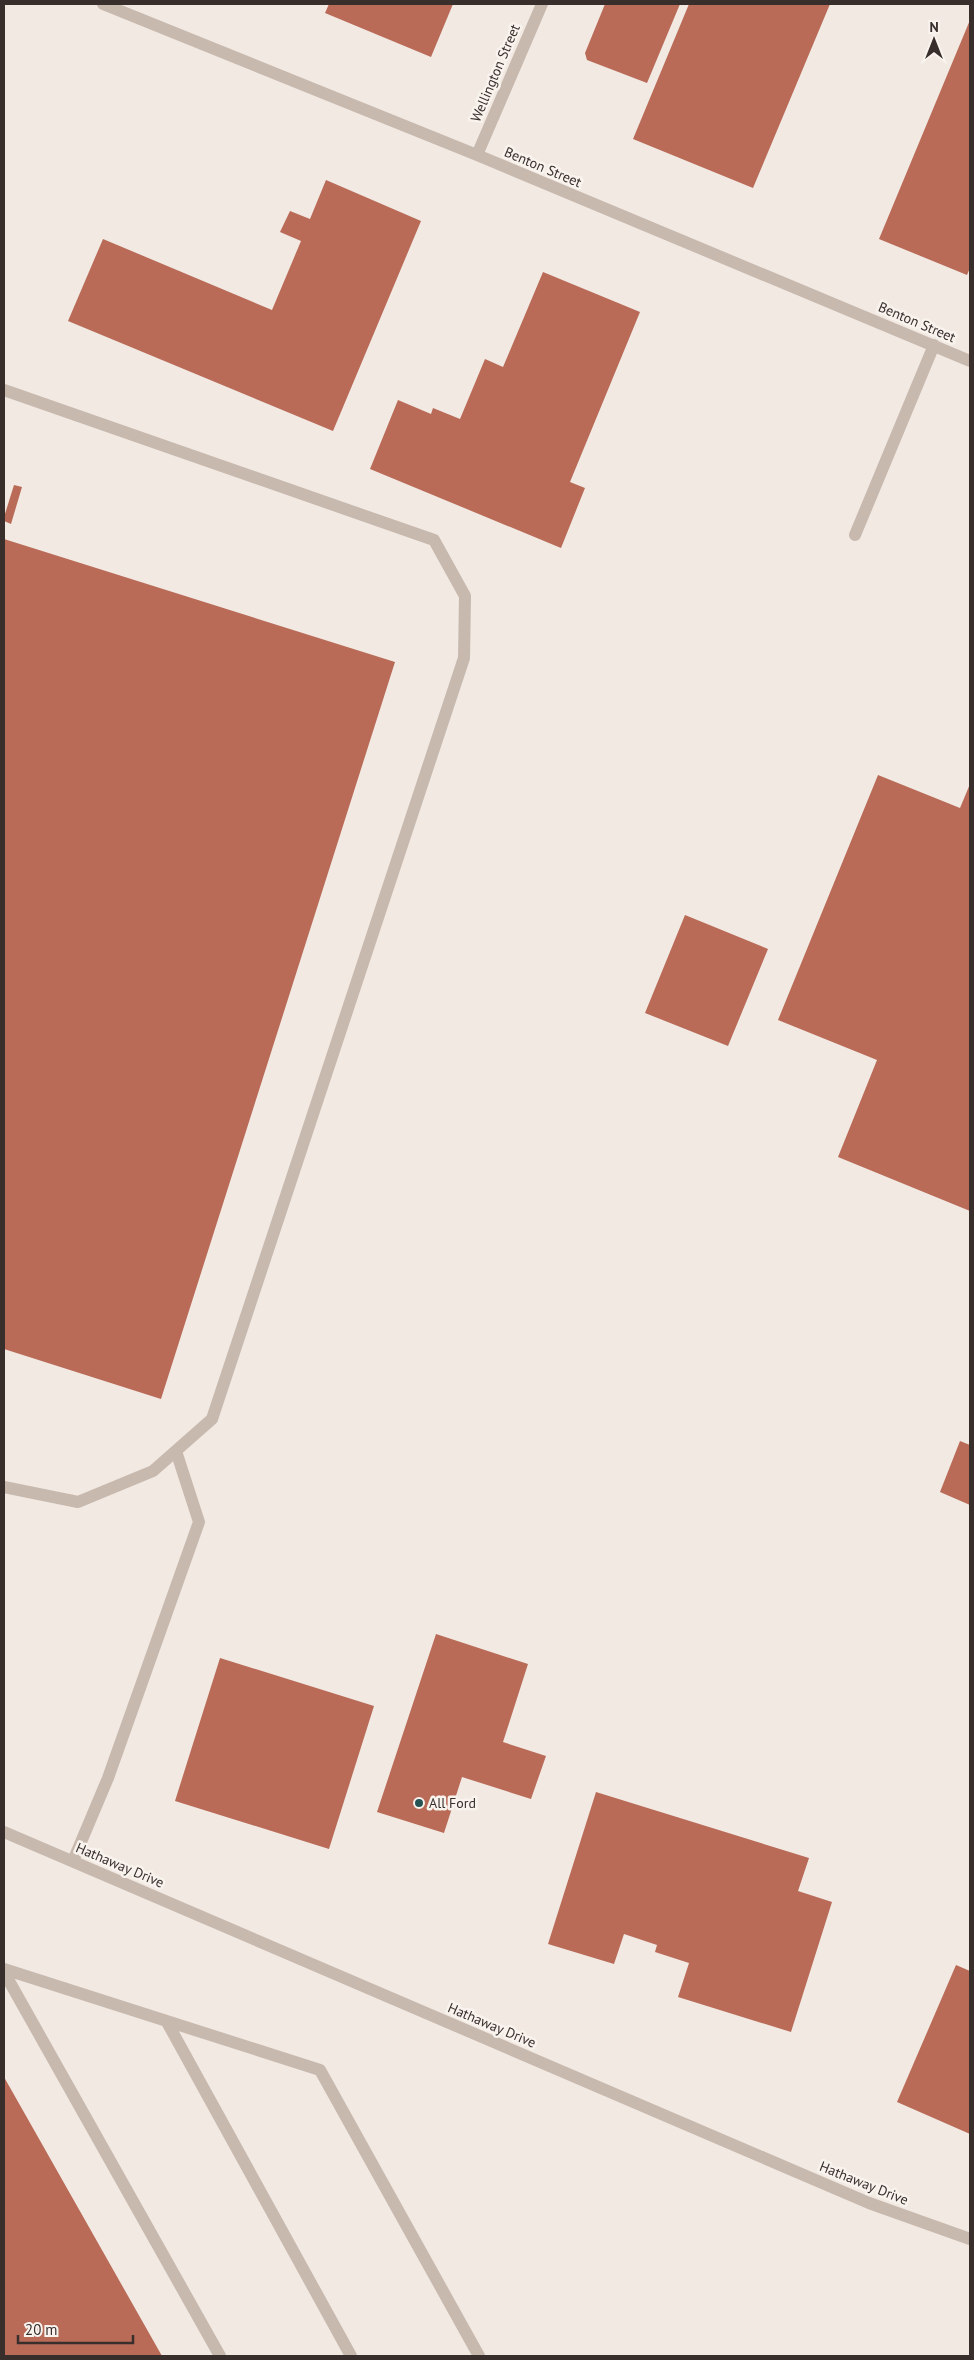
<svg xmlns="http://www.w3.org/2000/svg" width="974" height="2360" viewBox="0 0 974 2360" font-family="'PT Sans',sans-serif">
<rect width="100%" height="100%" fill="#f1e9e2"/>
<path fill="#b96b58" d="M329,4H453L431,57L325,13Z
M605,4H680L647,83L587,60L585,53Z
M689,4H830L753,188L633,139Z
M970,20V268L967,275L879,239Z
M326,180L421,221L333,431L68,321L103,239L272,310L301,241L280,232L290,211L310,219Z
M543,272L640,312L570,482L585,488L561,548L370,469L398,400L431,414L433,408L460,419L485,359L503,367Z
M14,485L22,487L11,524L4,521V517Z
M4,539L395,662L161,1399L4,1349Z
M878,775L960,808L970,784V1211L838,1157L877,1060L778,1020Z
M685,915L768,949L728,1046L645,1013Z
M960,1441L970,1445V1505L940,1492Z
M436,1634L528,1664L503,1742L546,1756L531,1799L462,1777L444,1833L377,1812Z
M220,1658L374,1706L329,1849L175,1801Z
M596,1792L809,1858L798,1891L832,1902L791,2032L678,1997L689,1963L655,1952L657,1945L624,1934L614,1964L548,1944Z
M956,1965L970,1971V2134L897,2102Z
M4,2077L162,2356H4Z"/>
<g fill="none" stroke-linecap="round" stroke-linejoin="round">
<path stroke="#c8b9af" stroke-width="12" d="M103,4L477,155L970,361
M477,155L542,4
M4,390L434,540L465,596L464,658L212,1419L153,1471L78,1502L4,1487
M855,535L934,345
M4,1832L869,2203L970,2239
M73,1861L108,1778L199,1522L176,1451
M4,1969L320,2070L479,2356
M4,1972L220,2356
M167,2022L351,2356"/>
</g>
<circle fill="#265455" stroke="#f9f3ee" stroke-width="2" cx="419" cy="1803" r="5"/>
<g text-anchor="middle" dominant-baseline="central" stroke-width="5" stroke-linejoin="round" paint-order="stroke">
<g font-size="14" fill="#382f2c" stroke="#f9f3ee">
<text transform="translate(495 73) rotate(-67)">Wellington Street</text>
<text transform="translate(543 167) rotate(23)">Benton Street</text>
<text transform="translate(917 322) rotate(23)">Benton Street</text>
<text transform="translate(120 1865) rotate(23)">Hathaway Drive</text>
<text transform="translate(492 2025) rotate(23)">Hathaway Drive</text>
<text transform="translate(864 2183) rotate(22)">Hathaway Drive</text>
</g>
<g font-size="14" fill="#382f2c" stroke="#f9f3ee" text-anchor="start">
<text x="429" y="1803">All Ford</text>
</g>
</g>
<rect width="974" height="2360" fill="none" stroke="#382f2c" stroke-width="10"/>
<g transform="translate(934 40)" stroke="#f9f3ee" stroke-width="4" paint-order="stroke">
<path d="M0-4L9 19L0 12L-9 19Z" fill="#382f2c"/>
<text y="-8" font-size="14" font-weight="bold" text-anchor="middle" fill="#382f2c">N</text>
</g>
<path d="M18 2335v8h115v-8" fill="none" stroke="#382f2c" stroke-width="2.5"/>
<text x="25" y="2335" font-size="15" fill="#382f2c" stroke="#f9f3ee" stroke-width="4" paint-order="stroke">20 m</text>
</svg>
